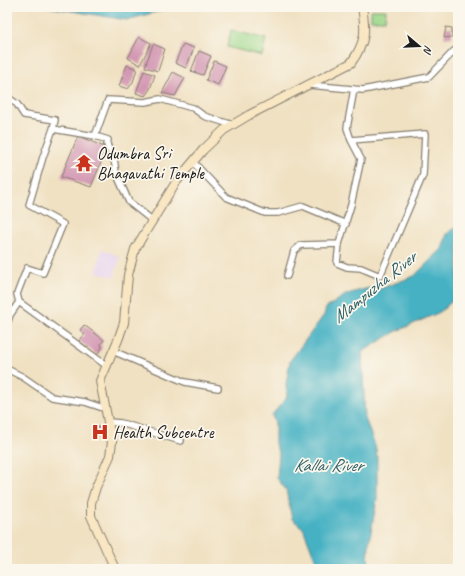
<svg xmlns="http://www.w3.org/2000/svg" width="465" height="576" viewBox="0 0 465 576" font-family="Caveat,sans-serif">
<rect width="100%" height="100%" fill="#fbf7ec"/>
<filter id="ink" filterUnits="userSpaceOnUse"><feTurbulence type="fractalNoise" baseFrequency=".025" numOctaves="2"/><feDisplacementMap in="SourceGraphic" scale="8" xChannelSelector="R" yChannelSelector="G"/><feConvolveMatrix kernelMatrix="1 2 1 2 8 2 1 2 1" color-interpolation-filters="sRGB"/></filter>
<filter id="wash" filterUnits="userSpaceOnUse"><feTurbulence type="fractalNoise" baseFrequency=".012" numOctaves="4" result="noise"/><feDisplacementMap in="SourceGraphic" scale="16" xChannelSelector="R" yChannelSelector="G"/><feGaussianBlur stdDeviation="0.9" result="paint"/><feColorMatrix in="noise" values="0 0 0 0 0 0 0 0 0 0 0 0 0 0 0 0 0 1.4 0 .05"/><feComposite in="paint" operator="in"/></filter>
<g filter="url(#wash)">
<rect width="100%" height="100%" fill="#f0e1c2"/>
<path fill="#e7d2ef" d="M102,249L120,257L114,277L96,272Z"/>
<path fill="#9cd78a" stroke="#5c7a53" d="M371,10H386L385,20H371Z
M231,30L266,39L262,56L227,47Z"/>
<path fill="#45b1c3" stroke="#306670" d="M47,7H174L127,20Z
M458,226V296L440,312L395,332L362,352L365,418L376,449L377,458V499L369,543L368,569H319L303,528L292,519L286,490L277,478L279,454L275,444V423L272,415L287,397L286,384L290,361L324,315L326,308L347,294L369,288L377,290L414,276L442,249L447,234Z"/>
<g id="blocks">
<path fill="#d398b3" d="M446,27L452,28V37L444,38Z
M139,37L151,43L140,65L128,58Z
M153,44L165,49L158,71L145,67Z
M183,44L194,48L186,68L175,63Z
M199,51L211,56L203,75L191,71Z
M214,61L226,66L218,85L206,80Z
M127,65L137,69L133,82L128,89L119,86Z
M144,71L155,75L150,89L145,96L136,93Z
M173,72L185,78L175,96L162,93Z
M78,136L107,148L91,187L61,177Z
M84,325L104,340L101,344L102,348L97,355L79,341L85,334L80,330Z
M94,427L103,428V435H93Z"/>
</g>
</g>
<g filter="url(#ink)">
<use href="#blocks" fill-opacity="0" stroke="#867e6f" stroke-width="1"/>
<g fill="none" stroke-linecap="round" stroke-linejoin="round">
<g stroke="#867e6f" stroke-width="8">
<path id="minor" d="M309,85L363,90L429,77L454,51L458,50
M7,97L17,104L24,115L55,120L53,129L95,136
M351,140L425,134L423,175L380,276L361,268L347,267L337,263L339,244L351,205L361,159L351,140L347,128L354,89
M193,162L226,197L265,213H278L303,206L346,224
M153,221L129,202L116,173L114,158L107,145L108,140L95,136L108,100L145,102L160,99L193,108L204,116L233,125
M287,276L294,251L301,245L339,244
M19,302L17,294L27,268L43,273L63,224L29,205L43,157L53,129
M7,324L10,315L19,302L107,366
M113,351L185,382L218,388
M7,369L23,377L52,397L85,402L106,409
M108,422L121,423L181,441"/>
</g>
<g stroke="#867e6f" stroke-width="10">
<path id="secondary" d="M115,569L91,516V503L96,487L110,456L112,442L100,381L118,340L124,323L128,275L135,249L176,182L203,150L224,130L249,115L351,63C366,42 366,31 362,7"/>
</g>
<use href="#minor" stroke="#fff" stroke-width="5.5"/>
<use href="#secondary" stroke="#f9e7c3" stroke-width="8"/>
</g>
</g>
<defs>
<g id="temple-bare" transform="scale(1.38)"><path d="M0-6L5-2H3V0L6.5 2.5H4V6H1.5V3h-3V6H-4V2.5H-6.5L-3 0V-2H-5Z" fill="#c8321e" stroke="#fbf7ec" stroke-width="2.5" paint-order="stroke"/></g>
<g id="hospital-bare" transform="scale(1.38)"><path d="M-5-5h3v3.5h4V-5h3V5h-3V1.5h-4V5h-3Z" fill="#c8321e" stroke="#fbf7ec" stroke-width="2.5" paint-order="stroke"/></g>
</defs>
<g fill-rule="evenodd">
<use href="#temple-bare" x="84" y="163"/>
<use href="#hospital-bare" x="100" y="432"/>
</g>
<g text-anchor="middle" dominant-baseline="central" stroke-width="3.5" stroke-linejoin="round" paint-order="stroke">
<g font-size="17" fill="#1c1c1c" stroke="#fbf7ec" text-anchor="start">
<text x="97" y="153">Odumbra Sri<tspan x="97" dy="20">Bhagavathi Temple</tspan></text>
<text x="113" y="432">Health Subcentre</text>
</g>
<g font-size="18" font-style="italic" fill="#2e5f67" stroke="#fbf7ec">
<text transform="translate(374 287) rotate(-39)">Mampuzha River</text>
<text x="328" y="465">Kallai River</text>
</g>
</g>
<rect width="465" height="576" fill="none" stroke="#fbf7ec" stroke-width="24"/>
<g transform="translate(419 46) rotate(109)" stroke="#fbf7ec" stroke-width="3" paint-order="stroke">
<path d="M0-3L7 15L0 10L-7 15Z" fill="#1c1c1c"/>
<text y="-6" font-size="11" font-weight="bold" text-anchor="middle" fill="#1c1c1c">N</text>
</g>
</svg>
